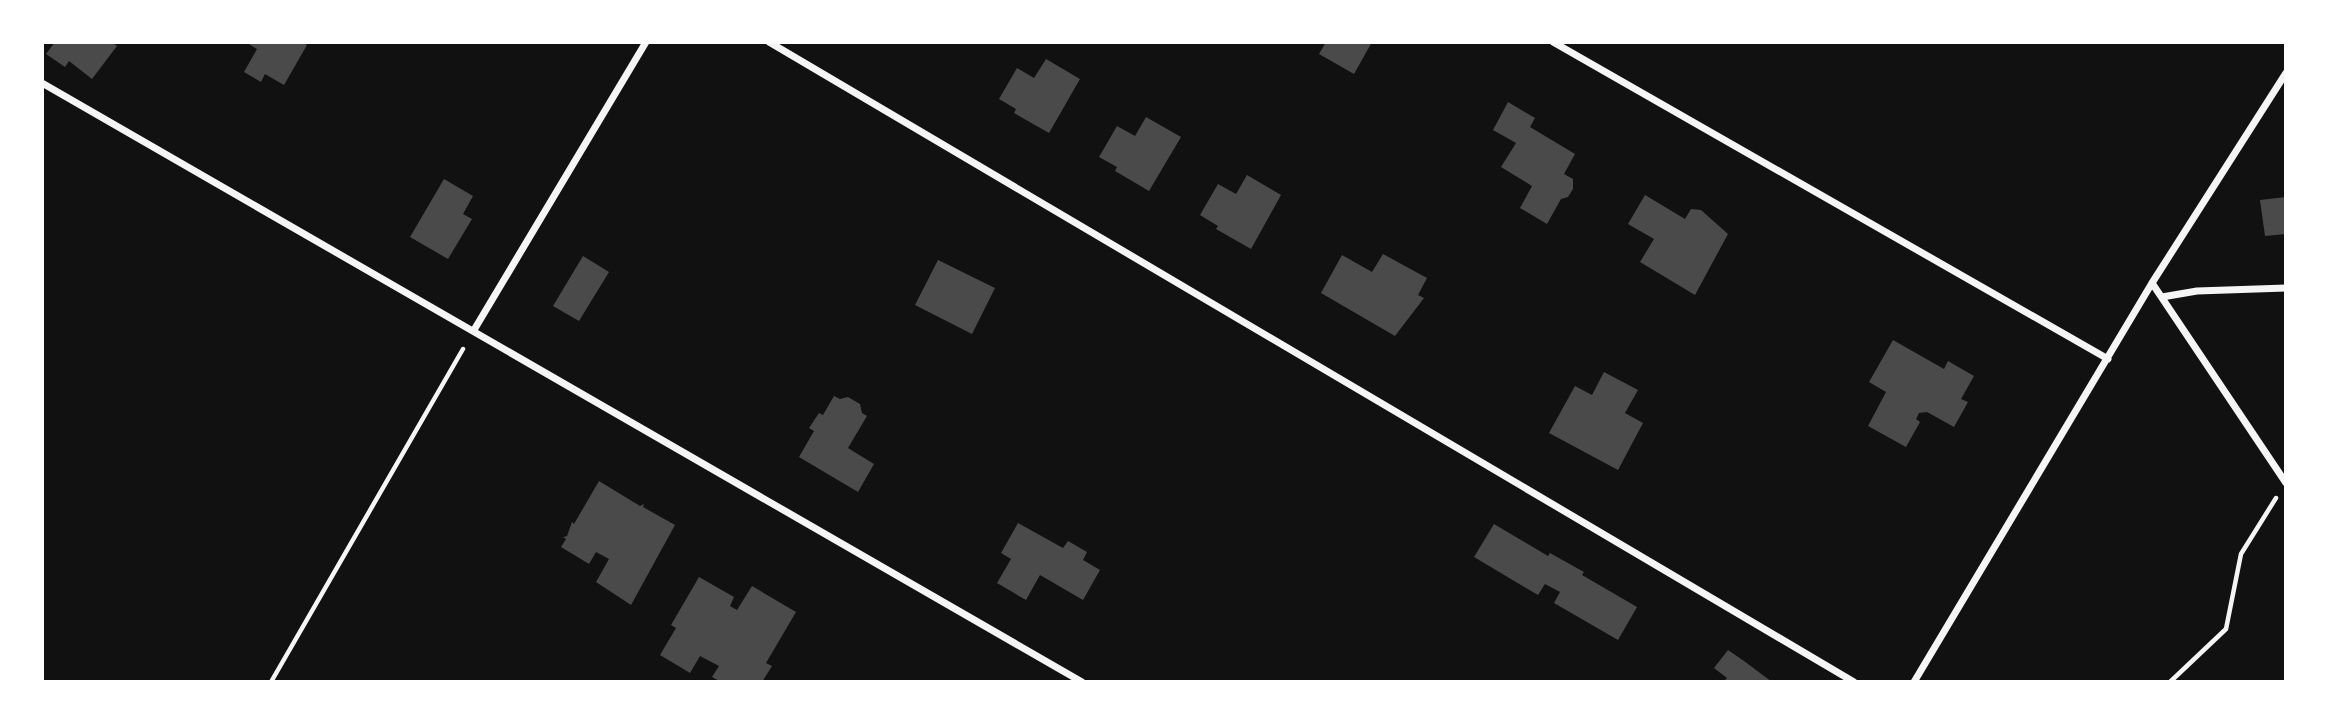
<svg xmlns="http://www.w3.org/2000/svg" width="2328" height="724" viewBox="0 0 2328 724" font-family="'DejaVu Sans',sans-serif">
<rect width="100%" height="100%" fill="#111"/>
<path fill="#4a4a4a" d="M55,42H111L117,46L92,79L69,61L65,67L46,54Z
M250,42H302L307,45L284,85L265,74L261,82L244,72L257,49L249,44Z
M1326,42H1372L1354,74L1319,54Z
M1046,59L1080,79L1049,133L1014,113L1016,109L999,99L1017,68L1034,78Z
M1508,102L1535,118L1530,127L1575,154L1564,174L1573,179V189L1568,197L1561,199L1547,224L1520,208L1532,186L1501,167L1516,143L1493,130Z
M1146,117L1181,137L1149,191L1115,171L1117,167L1099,157L1117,126L1135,136Z
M1247,175L1281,195L1251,249L1216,229L1218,226L1200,215L1218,184L1236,194Z
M444,179L473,196L463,214L472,219L448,259L410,237Z
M1645,195L1685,219L1691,209L1701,210L1728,234L1695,295L1640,262L1654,239L1628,224Z
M2286,197V234L2265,236L2260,200Z
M1383,254L1427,278L1418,295L1424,298L1395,336L1321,293L1342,255L1372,272Z
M583,256L609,272L579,321L553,306Z
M938,260L995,288L972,334L915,305Z
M1893,340L1944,369L1948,361L1974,376L1961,399L1968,402L1954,427L1927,412L1919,413L1916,419L1920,422L1906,447L1868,426L1886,392L1869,382Z
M1604,372L1638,390L1625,413L1643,423L1618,470L1549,433L1575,386L1592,395Z
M834,396L840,399L848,397L860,404L862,413L867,416L848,448L874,464L858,492L799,457L814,431L809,428L819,413L823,415Z
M599,481L640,506L644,504L643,507L675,525L631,605L596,582L609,559L596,552L589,564L561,547L566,539L563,537L567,536L572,522L574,524Z
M1018,523L1063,548L1068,541L1087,552L1083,560L1100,570L1083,600L1040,575L1026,600L997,583L1011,559L1001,553Z
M1494,524L1548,556L1550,553L1566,562L1584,572L1582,575L1637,607L1618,640L1554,603L1560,592L1545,584L1538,595L1474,557Z
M699,577L734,597L730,606L737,610L752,586L796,612L766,663L772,666L762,682H721L712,677L719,666L700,656L690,673L660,655L676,628L671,625Z
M1728,650L1744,661L1772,682H1723L1727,678L1714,668Z"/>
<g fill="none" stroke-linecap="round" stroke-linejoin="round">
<path stroke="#f5f5f5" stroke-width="4.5" d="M271,682L463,349
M2170,682L2226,629L2241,554L2276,498"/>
<path stroke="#f5f5f5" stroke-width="7" d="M769,42L1854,682
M1553,42L2108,359
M42,83L1082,682
M2152,283L2286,483
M2162,297L2197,291L2286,288
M474,330L646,42
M1914,682L2152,283L2286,73"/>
</g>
<rect width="2328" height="724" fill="none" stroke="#ffffff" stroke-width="88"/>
</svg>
